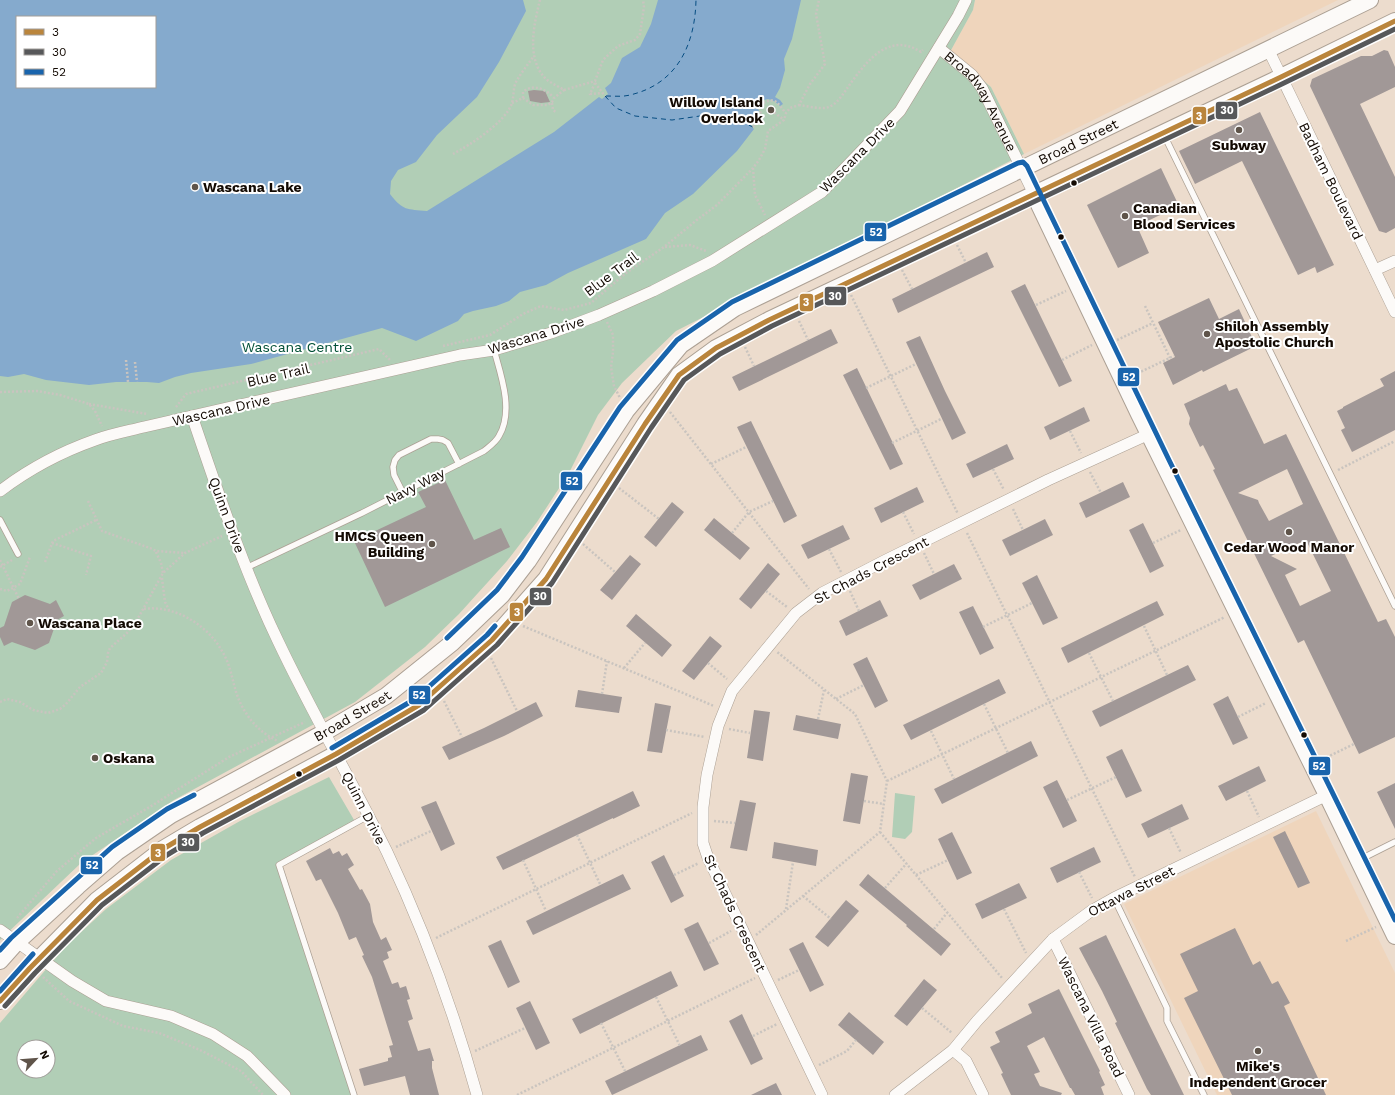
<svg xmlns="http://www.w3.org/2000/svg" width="1395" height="1095" viewBox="0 0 1395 1095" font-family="'Work Sans',sans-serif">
<rect width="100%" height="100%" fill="#ecdccd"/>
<path fill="#efd5bc" d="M975,0H1338L1024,154L991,87L950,52L973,10Z
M1316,811L1395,973V1095H1217L1124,904Z"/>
<path fill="#b1ceb6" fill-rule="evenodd" d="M0,0H975L973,10L950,52L991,87L1024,154L676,331L622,383L598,415L569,473L537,522L507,561L459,614L425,647L355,702L174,800L81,863L0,940ZM17,17H155V87H17Z
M329,777L357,825L279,865L354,1095H0V1023L66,946L106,909L171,860L240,821ZM24,1047H48V1071H24Z
M895,793L915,796L912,832L905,839L892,837Z"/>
<path fill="#85aacd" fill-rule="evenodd" d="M0,0H523L526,11L499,62L477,97L437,135L416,162L398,170L391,181L390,194C403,211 407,209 427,211L554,132L599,97L602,99L608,94L605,88L611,83L622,58L640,47L651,24L658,0H801L792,39L784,59L785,70L780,88L775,97L780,100L783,104L780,106C774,101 770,97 762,101L760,99L758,104L759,112L751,126L754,129L737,151L693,194L665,213L646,239L568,273L546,285L520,292L509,301L496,306L473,311L464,314L458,321L416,341L382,328L251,364L191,373L175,377L159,383L147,382H116L89,385L46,380L24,374L8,377L0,376ZM17,17H155V87H17Z"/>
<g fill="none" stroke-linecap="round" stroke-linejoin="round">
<path stroke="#064d82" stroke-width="1" stroke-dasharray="5 4" stroke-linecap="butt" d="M605,96L616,108L635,116L672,120L707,115L733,118L753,127
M606,96C614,96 623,97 630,95C677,84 695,45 696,0"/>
</g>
<path fill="#a19897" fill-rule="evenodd" d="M1384,50L1388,51L1395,67V87L1360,104L1395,177V228L1386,233L1379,231L1310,86L1312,79L1361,56H1372Z
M534,90L545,91L550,102L541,103L530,101L528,91Z
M1260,112L1334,265L1317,273L1315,267L1298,275L1242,161L1195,184L1179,151Z
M1161,168L1179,206L1137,226L1149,253L1118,268L1087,205Z
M987,252L994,267L898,313L892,299Z
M1025,284L1072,381L1059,387L1011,291Z
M1209,298L1219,319L1239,309L1256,346L1203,372L1202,370L1173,385L1163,363L1175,357L1158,322Z
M831,329L838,343L739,391L732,377Z
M920,336L945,391L966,433L952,440L906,342Z
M857,368L903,464L890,470L843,375Z
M1395,371V430L1352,452L1341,430L1345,428L1337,411L1343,408V407L1384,386L1380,379Z
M1226,384L1229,391L1237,388L1264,444L1286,434L1378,622L1386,619L1395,637V737L1359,754L1304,640L1298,643L1213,470L1215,469L1203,445L1200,447L1189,424L1190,418L1184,404ZM1287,469L1303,504L1269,521L1259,503L1258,500L1238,493ZM1306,540L1331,591L1300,606L1285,575L1297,569L1271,556Z
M1084,407L1090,421L1050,440L1044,427Z
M751,421L797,516L784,523L737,427Z
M1007,444L1014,459L973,478L966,464Z
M445,480L474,540L501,528L510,547L385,607L354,541L426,507L418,492Z
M1123,482L1130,497L1086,518L1079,503Z
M917,487L924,502L881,523L874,508Z
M672,502L684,512L656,547L644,537Z
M714,518L750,548L740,560L704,530Z
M1045,519L1053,535L1010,556L1002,540Z
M1143,523L1164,566L1150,573L1129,530Z
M843,525L850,539L808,559L801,545Z
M630,555L641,564L612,600L600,590Z
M768,563L780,574L751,609L739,599Z
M954,564L962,579L920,600L912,585Z
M1037,575L1058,618L1043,625L1022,583Z
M25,595L50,604L56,600L64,616L57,620L49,643L35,650L12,642L4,646L0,637V628L4,626L12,602Z
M880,600L888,616L846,636L839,621Z
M1157,601L1164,615L1068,663L1061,648Z
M973,606L994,648L980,655L959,612Z
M636,614L672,645L662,657L626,626Z
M710,636L722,646L694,680L682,671Z
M867,657L888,701L875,708L853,664Z
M1188,665L1196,680L1100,727L1092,711Z
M999,679L1006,693L911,740L903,725Z
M578,690L622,697L619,713L575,707Z
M1228,696L1248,738L1233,745L1213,704Z
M536,702L543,716L504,736L449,760L442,747L484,728Z
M655,703L671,706L662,753L647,751Z
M754,710L770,712L763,761L747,758Z
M796,715L841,724L838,739L793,730Z
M1031,741L1038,756L942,804L934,789Z
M1122,749L1142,791L1126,798L1106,757Z
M1259,766L1266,781L1226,801L1218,786Z
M851,773L868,776L860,824L843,821Z
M1057,780L1077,821L1063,828L1043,787Z
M1395,783V829L1377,792Z
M633,791L640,806L613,819V818L503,870L496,857Z
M740,800L756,803L747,851L730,848Z
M436,801L455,844L441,851L421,807Z
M1182,804L1189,819L1148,838L1141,824Z
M1285,831L1310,883L1298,888L1273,837Z
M952,832L972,873L957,880L938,839Z
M774,842L818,850L816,866L772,858Z
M1094,847L1101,862L1057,883L1050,868Z
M330,848L333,854L339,851L342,856L347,853L354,865L348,869L360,890L362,889L370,904L373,922L381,940L386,937L392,950L387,952L389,958L383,961L392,984L398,982L400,988L406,986L410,999L407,1000L413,1019L408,1021L418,1051L430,1048L434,1061H432V1068L439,1095H410L405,1076L364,1086L359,1069L388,1061V1058L392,1057L389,1046L393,1045L372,977L362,956L364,955L356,937L349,940L338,913L321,879L316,881L306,861Z
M664,855L684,896L671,903L651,862Z
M623,874L631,889L533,935L526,921Z
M868,874L951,944L941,956L906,926L907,925L859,885Z
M1019,883L1027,898L982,919L975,904Z
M846,900L859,911L828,947L815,937Z
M698,922L719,964L704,971L684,929Z
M1235,928L1253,965L1260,961L1272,984L1278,981L1290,1003L1284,1006L1326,1095H1232L1184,998L1198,991L1180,954Z
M1106,935L1148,1022L1184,1095H1151L1147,1089L1115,1023L1117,1022L1102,991L1079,948Z
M501,940L520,982L508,988L488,946Z
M803,942L824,985L810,992L789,949Z
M671,971L678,986L580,1034L572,1019Z
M924,979L937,990L907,1026L894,1016Z
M1059,989L1100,1071L1099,1072L1105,1085L1101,1087L1104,1095H1075L1071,1088H1070L1044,1037L1027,1046L1040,1072L1034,1074L1040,1086L1062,1093L1061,1095H1011L1001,1074L1003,1073L990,1047L1000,1042L995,1032L1032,1013L1028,1004Z
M530,1001L550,1043L536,1050L516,1008Z
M849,1012L884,1042L873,1055L838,1025Z
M742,1014L763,1059L751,1065L729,1021Z
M701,1035L708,1050L612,1095L605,1081Z
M776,1083L782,1095H751Z"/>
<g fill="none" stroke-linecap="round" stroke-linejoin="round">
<g stroke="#aca094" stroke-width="7">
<path id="lane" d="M1164,135L1395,606
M403,493L394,475L393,467L395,460L399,455L431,439H438L443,440L448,443L459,464
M0,520L18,554
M246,568L362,513L484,451C490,446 496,442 499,436C514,411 501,375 494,350
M1359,860L1395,842
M1114,898L1167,1008V1021L1204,1095
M354,1095L279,865L368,816"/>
</g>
<g stroke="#aca094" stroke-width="12">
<g id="street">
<path id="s1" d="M939,48L972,75L982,88L1034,194"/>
<path d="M1268,49L1395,312"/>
<path d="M1375,270L1395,261"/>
<path d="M192,416C218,492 243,568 278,641C312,713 352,781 387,852C424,930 454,1012 477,1095"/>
<path d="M0,491C29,469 61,452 95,440C111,434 128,431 144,427L460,355L494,350L551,333L599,315L653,291L712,261L822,192L900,111L958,16L966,0"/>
<path d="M0,930L72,981L106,1001L171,1016L213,1034L247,1056L285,1095"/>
<path d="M1053,939L1129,1095"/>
<path d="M953,1050L966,1061L983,1095"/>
<path d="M822,1095L708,858L703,843V807L707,775L718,726L732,691L796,613L822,593L884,561L1048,480L1149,434"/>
<path d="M895,1095L953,1050L977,1021L1053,939L1091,911L1114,898L1327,795"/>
</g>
</g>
<g stroke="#aca094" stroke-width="18">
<g id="secondary">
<path d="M1034,194L1139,414L1324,789L1395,936"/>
<path id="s2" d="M0,961L16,943L78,886L117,852L171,815L325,732L386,696L452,643L502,595L528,561L626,411L681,345L735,308L1370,0"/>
<path d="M0,1001L30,968L97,900L163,849L200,827L336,754L419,705L492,640L546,579L645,424L679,375L716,348L769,320L1281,77L1395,21"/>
</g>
</g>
<path stroke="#c9c4bf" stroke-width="2.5" stroke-dasharray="2 2" stroke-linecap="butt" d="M540,0C534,24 526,58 545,78C550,83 558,86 564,90L595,81L603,60L606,57L618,46L635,40L640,34L644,7L643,0
M595,83L590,94L602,93
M595,83L605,96
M523,98V92C533,83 546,89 554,98
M512,103L523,98L533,105H548L552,102L554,98L564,90
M552,103L553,110L557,113
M799,105C808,106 820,110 829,107C838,103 843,94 848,87C866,62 888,31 921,52L923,50
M771,110L784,120
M753,127L761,115L759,106L761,101L763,103C777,96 778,105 786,113
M453,154C470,145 506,122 512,103C514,96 513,88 516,82C521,73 528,64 534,56
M753,168L755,195L765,215
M957,245L966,263
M665,247L690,245L706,251
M902,270L912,289
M851,295L958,514
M1036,305L1066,291
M1145,306L1170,358
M799,321L808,340
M607,322L613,335V352L611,367L614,386L620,398
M1117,340L1153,323
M443,346L490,335L523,314L541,306L564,310L591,303L626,273L664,247L698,219L717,205L753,168L759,160L765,149L768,131L784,120L786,113L790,108L799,105L810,84L825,64L816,14L819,0
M745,347L754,366
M126,360L128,382
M1062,360L1092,345
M135,362L137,382
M1134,375L1174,356
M866,388L916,364
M0,392L37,391L60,395L89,404L95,411L102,426
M89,404L147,414
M176,407L186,394L379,349L390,360
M670,412L809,589
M1070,431L1081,453
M892,443L941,419
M711,464L746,447
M993,469L1004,490
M1338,470L1395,441
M1090,472L1101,493
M619,488L659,519
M88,501L102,531L150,548L156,551L185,553
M1013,509L1023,530
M903,512L914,534
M732,533L749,512L773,501
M967,533L1135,877
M52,543L91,556L86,575
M1153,543L1181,530
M583,544L615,572
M829,549L841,572
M156,552L161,563L163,573
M924,553L934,574
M0,560L19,599
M45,562L53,541L96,520
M0,567L12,560
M162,578L165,602L169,610
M0,589L7,591L20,584L30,557
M766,591L787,607
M850,591L859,611
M144,609C157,607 170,610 182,615C199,623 213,635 222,651C230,664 232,678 236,692C243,713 257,732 278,741
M523,626L714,706
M1144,626L1167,675
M983,627L1032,603
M1089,653L1113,701
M491,658L517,711
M708,663L727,679
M624,668L645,643
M602,694L607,661
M836,699L864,685
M444,701L462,737
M0,702L7,699L20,702L33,710L48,713L60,709L66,704L80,687L101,673L107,662L108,653L110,648L127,633L137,620L163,573L185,553L222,536
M984,704L1008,753
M1238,717L1266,703
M818,719L824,690
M729,729L750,733
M666,730L705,737
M931,731L954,779
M1323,759L1354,744
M887,781L1225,617
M1247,791L1259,817
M1067,800L1116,777
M864,801L884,804
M714,821L735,823
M1169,828L1181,853
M880,832L1002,978
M577,835L600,884
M396,847L431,831
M523,860L546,911
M1079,872L1092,898
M674,875L699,863
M916,875L948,860
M885,888L907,863
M803,896L831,919
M786,909L793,862
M1004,909L1026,953
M17,918L57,871L96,838L153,805L229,757L305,722
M934,929L947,913
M756,935L880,832L887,781L855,714L777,652
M436,938L692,813
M1346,941L1376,927
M709,943L731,931
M43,977L69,1001L123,1026L159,1033L200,1050L241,1071L263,1095
M778,980L799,970
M656,997L680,1046
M922,1008L952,1033
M601,1023L625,1071
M753,1036L777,1024
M475,1051L525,1028
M819,1065L847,1051L856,1040
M517,1095L755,978"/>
<use href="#lane" stroke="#fcfaf8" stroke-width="5.5"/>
<use href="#street" stroke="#fcfaf8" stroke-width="11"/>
<use href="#secondary" stroke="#fcfaf8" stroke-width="16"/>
<g stroke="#fff" stroke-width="8">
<path id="bus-1" d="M0,1001L30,968L97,900L163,849L200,827L336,754L419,705L492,640L546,579L645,424L679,375L716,348L769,320L1281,77L1395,21"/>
</g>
<g stroke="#fff" stroke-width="8">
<path id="bus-2" d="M5,1006L35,973L102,905L167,855L203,833L339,760L424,710L497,645L552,583L651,428L684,380L720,354L772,326L1284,83L1395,29"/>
</g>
<g stroke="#fff" stroke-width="8">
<path id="bus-3" d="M447,638L497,590L522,557L620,407L677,340L732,302L1018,163L1023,162L1027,166L1169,460L1395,920
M332,748L415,699L487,635L495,626
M0,950L11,938L112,847L167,809L194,795
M0,991L33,954"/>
</g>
<use href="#bus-1" stroke="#ba853c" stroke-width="5"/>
<use href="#bus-2" stroke="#57585a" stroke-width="5"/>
<use href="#bus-3" stroke="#1964ac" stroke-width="5"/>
</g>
<g fill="#5f544a" stroke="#fff" stroke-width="1.5">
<circle cx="771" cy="110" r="4"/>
<circle cx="1239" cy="130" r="4"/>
<circle cx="195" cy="187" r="4"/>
<circle cx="1125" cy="216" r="4"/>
<circle cx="1207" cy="334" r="4"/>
<circle cx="1289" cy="532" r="4"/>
<circle cx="432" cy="544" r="4"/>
<circle cx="30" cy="623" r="4"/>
<circle cx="95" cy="758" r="4"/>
<circle cx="1258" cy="1051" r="4"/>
</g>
<g fill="#130a03" stroke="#fff" stroke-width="1.5">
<circle cx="1074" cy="183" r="3.5"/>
<circle cx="1061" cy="237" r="3.5"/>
<circle cx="1175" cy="471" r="3.5"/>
<circle cx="1304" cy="735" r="3.5"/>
<circle cx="299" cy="774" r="3.5"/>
</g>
<g text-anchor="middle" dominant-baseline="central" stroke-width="4" stroke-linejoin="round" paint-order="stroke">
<g font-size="14" font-weight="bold" fill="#130a03" stroke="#fff" text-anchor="start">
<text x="763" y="102" text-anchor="end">Willow Island<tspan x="763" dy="16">Overlook</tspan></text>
<text x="1239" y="145" text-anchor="middle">Subway</text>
<text x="203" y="187">Wascana Lake</text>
<text x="1133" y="208">Canadian<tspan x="1133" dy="16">Blood Services</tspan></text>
<text x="1215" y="326">Shiloh Assembly<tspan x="1215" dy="16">Apostolic Church</tspan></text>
<text x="424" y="536" text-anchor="end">HMCS Queen<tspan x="424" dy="16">Building</tspan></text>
<text x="1289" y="547" text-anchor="middle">Cedar Wood Manor</text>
<text x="38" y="623">Wascana Place</text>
<text x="103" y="758">Oskana</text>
<text x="1258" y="1066" text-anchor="middle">Mike's<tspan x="1258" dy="16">Independent Grocer</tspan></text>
</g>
<g font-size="14" fill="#130a03" stroke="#fff">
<text stroke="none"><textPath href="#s1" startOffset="69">Broadway Avenue</textPath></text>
<text stroke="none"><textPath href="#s2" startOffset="1380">Broad Street</textPath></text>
<text transform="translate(857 155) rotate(-45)">Wascana Drive</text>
<text transform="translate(1331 181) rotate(64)">Badham Boulevard</text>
<text transform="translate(611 274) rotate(-37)">Blue Trail</text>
<text transform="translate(536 335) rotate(-17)">Wascana Drive</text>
<text transform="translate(278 375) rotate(-13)">Blue Trail</text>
<text transform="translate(221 410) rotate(-13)">Wascana Drive</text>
<text transform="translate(415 486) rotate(-27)">Navy Way</text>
<text transform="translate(227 515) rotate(70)">Quinn Drive</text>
<text transform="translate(871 570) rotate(-28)">St Chads Crescent</text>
<text stroke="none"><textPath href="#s2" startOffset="432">Broad Street</textPath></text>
<text transform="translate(364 808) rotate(63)">Quinn Drive</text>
<text transform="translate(1131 891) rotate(-27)">Ottawa Street</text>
<text transform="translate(735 913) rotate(65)">St Chads Crescent</text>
<text transform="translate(1091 1017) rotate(64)">Wascana Villa Road</text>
</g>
<g font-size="14" fill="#004f35" stroke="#fff">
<text x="297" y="347">Wascana Centre</text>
</g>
</g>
<g stroke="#fff" stroke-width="1.5">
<rect x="1215" y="101" width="23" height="19" rx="4" fill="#57585a"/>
<rect x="1192" y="106" width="15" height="19" rx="4" fill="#ba853c"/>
<rect x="864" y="222" width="23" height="20" rx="4" fill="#1964ac"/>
<rect x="824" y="286" width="23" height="20" rx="4" fill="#57585a"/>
<rect x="799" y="293" width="15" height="19" rx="4" fill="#ba853c"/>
<rect x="1117" y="367" width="23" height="20" rx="4" fill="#1964ac"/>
<rect x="560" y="471" width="23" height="20" rx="4" fill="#1964ac"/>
<rect x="529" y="587" width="23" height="19" rx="4" fill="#57585a"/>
<rect x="509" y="602" width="15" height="20" rx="4" fill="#ba853c"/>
<rect x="408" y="685" width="23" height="20" rx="4" fill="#1964ac"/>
<rect x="1308" y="756" width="23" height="20" rx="4" fill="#1964ac"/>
<rect x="177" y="833" width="23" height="19" rx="4" fill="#57585a"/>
<rect x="150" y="843" width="16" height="19" rx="4" fill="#ba853c"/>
<rect x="80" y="856" width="23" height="19" rx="4" fill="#1964ac"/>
</g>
<g font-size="11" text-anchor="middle" font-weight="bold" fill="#fff">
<text x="1227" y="114">30</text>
<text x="1199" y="120">3</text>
<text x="876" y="236">52</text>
<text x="835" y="300">30</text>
<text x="806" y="306">3</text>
<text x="1129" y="381">52</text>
<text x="572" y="485">52</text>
<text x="540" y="600">30</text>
<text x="517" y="616">3</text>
<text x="419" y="699">52</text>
<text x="1319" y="770">52</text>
<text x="188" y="846">30</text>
<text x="158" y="857">3</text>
<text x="92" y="869">52</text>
</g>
<rect x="16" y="16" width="140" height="72" fill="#ffffff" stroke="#a19d9a"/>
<rect x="24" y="29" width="20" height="6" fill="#ba853c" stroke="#a19d9a"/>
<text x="52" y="36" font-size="12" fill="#130a03">3</text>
<rect x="24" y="49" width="20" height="6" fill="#57585a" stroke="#a19d9a"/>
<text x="52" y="56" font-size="12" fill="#130a03">30</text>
<rect x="24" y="69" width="20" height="6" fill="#1964ac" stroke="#a19d9a"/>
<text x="52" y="76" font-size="12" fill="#130a03">52</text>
<g transform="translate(36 1059) rotate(64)"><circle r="19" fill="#ffffff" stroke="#a19d9a"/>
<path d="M0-3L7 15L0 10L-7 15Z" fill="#5f544a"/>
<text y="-6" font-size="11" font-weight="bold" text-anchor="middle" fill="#130a03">N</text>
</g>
</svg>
